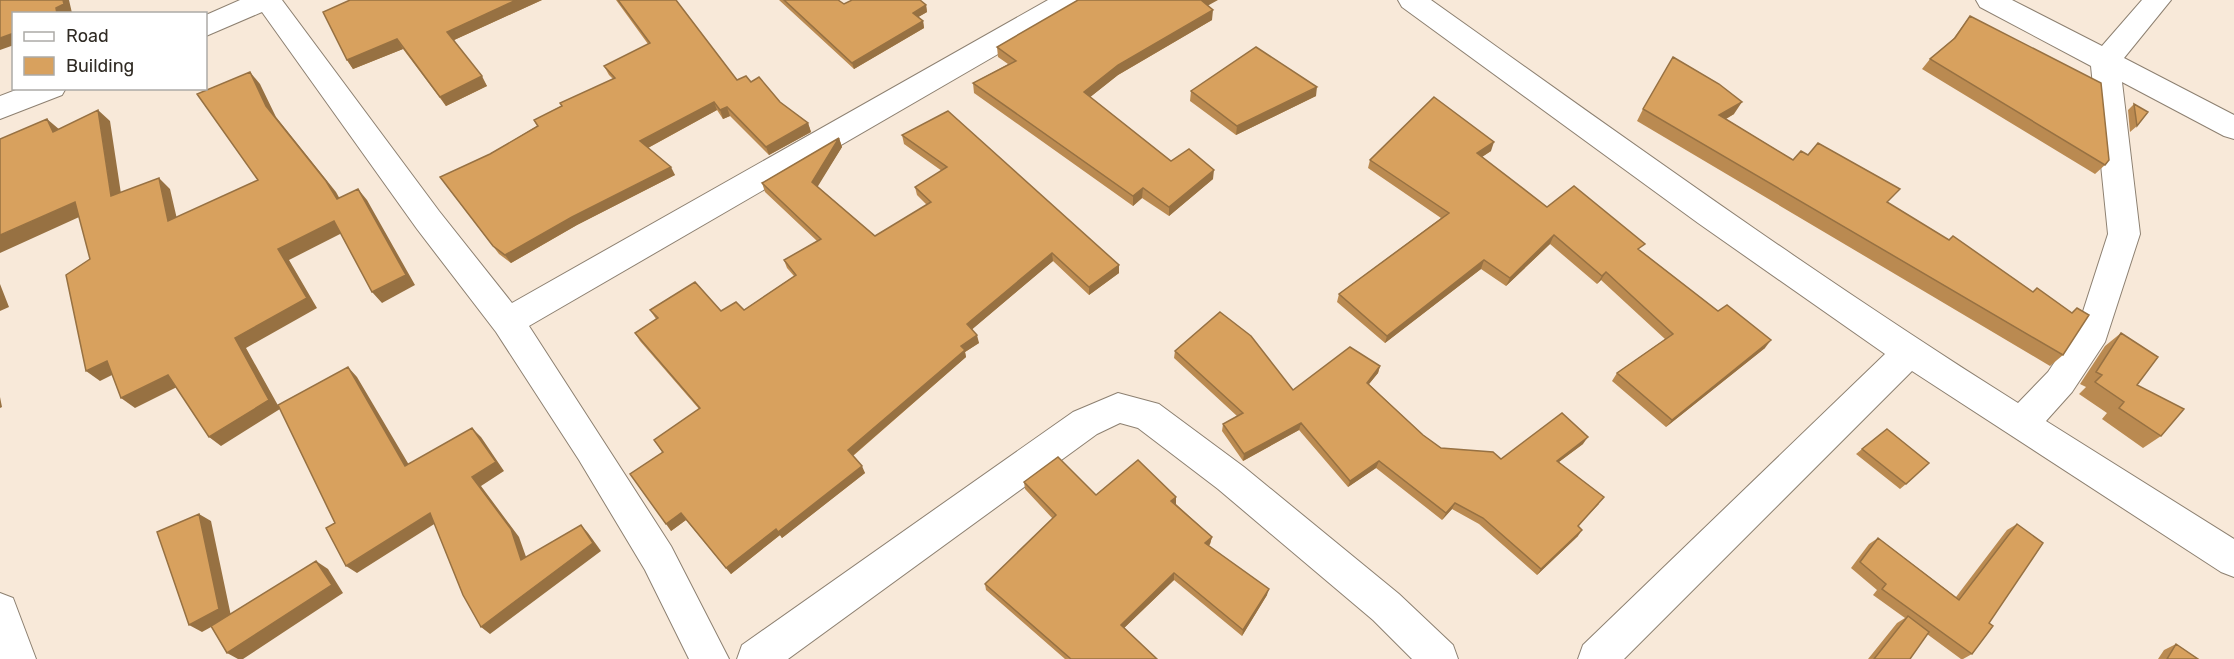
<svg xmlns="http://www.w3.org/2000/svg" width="2234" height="659" viewBox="0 0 2234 659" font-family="Rubik,sans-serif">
<rect width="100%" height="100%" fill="#f8e9d9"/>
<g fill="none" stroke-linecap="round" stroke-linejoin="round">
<g stroke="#8d8071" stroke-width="2">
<path id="minor" d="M240,0H282L439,211L512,303L1048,0H1083L1079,7L529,326L671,546L729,659H689L645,570L579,460L496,332L417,229L262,12L206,36V15Z
M1398,0H1431C1625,138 1817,277 2018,403L2048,372L2078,327L2108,234L2091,66L1980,7L1976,0H2012L2102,46L2142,0H2171L2124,58L2234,115V139L2224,136L2122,82L2140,234L2105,342L2072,392L2046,421L2234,539V577L2221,572L1912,371L1624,659H1578L1583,645L1885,354L1698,223L1402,7Z
M21,88H66L62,95L0,119V96Z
M1118,393L1159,404L1244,467L1399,594L1453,645L1458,659H1412L1373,620L1218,489L1138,428L1120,423L1097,434L788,659H737L742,645L1073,412Z
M0,593L13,598L36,659H0Z"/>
</g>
<use href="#minor" fill="#fff" fill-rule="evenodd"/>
</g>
<path fill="#ba8a51" d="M350,0H542L454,40L487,86L446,106L403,49L353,69L347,60Z
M616,0H676L737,80L751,82L780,102L808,123L811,132L769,155L730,116L723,119L717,110L648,148L675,175L577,225L511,263L499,254L446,185L490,154L537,126L534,120L613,79L609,75L604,66L648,44Z
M779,0H838L844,4L926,5L927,12L918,17L923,21L924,28L854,69Z
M1208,6L1212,20L1118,75L1090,97L1171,161L1213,179L1169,216L1142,198L1133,206L974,93L973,83L1008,64L998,57L997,47Z
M1970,16L2105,165L2095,174L1922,69L1930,59L1953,39Z
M1191,91L1316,96L1236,135L1190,101Z
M2134,104L2137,126L2130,132L2128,110Z
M1643,109L1734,114L1726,119L1793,160L1888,203L2063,355L2050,366L1637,121Z
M902,135L1119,265V273L1089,295L1053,261L972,329L979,343L965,352L966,357L853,456L865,473L782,538L780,535L731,574L686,520L671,531L662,452L654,440L699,409L640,341L635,333L656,319L650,310L721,311L744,310L794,276L787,268L784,260L817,241L765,192L762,183L839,138L842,147L817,186L875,236L927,205L917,195L915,187L942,171L904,144Z
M1491,151L1482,157L1547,207L1641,251L1765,348L1666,427L1612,381L1617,373L1665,339L1601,280L1597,284L1550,244L1506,286L1481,269L1385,343L1337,302L1339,294L1441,218L1368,168L1370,160Z
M2121,333L2137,385L2161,436L2143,448L2102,419L2107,413L2079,394L2086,387L2080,384L2105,346Z
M1175,351L1293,390L1380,366L1378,373L1369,384L1423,435L1441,448L1501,459L1583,444L1559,462L1599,504L1578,526V536L1537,575L1479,524L1452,509L1442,520L1376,468L1348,487L1299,430L1243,461L1222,431L1223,424L1237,416L1174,358Z
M1862,449L1906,484L1900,489L1856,454Z
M1024,482L1096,495L1176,504L1212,537L1210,544L1209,546L1267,595L1242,636L1174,580L1124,628L1157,659H1065L986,590L985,584L1053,519L1025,489Z
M2017,524L1989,623L1972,654L1963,659H1961L1927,634L1910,659H1868L1897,623L1905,618L1873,595L1877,590L1851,568L1869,544L1878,538L1956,597L2007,530Z
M2176,644L2198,659H2158L2164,650Z"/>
<path fill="#977142" d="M63,0H69L72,13L57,14L56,8Z
M516,0H542L452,41L447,32Z
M1201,0H1218L1200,10Z
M926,5L927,12L915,19L913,13Z
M1213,10L1212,20L1118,75L1084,102V92L1118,65Z
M923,21L924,28L854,69L852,63Z
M14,33V45L0,50V38Z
M397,39L403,49L353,69L347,60Z
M250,72L260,84L276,117L336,192L346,210L266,106Z
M482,76L487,86L446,106L440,97Z
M1317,87L1316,96L1236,135L1237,126Z
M714,102L717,110L644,150L640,141Z
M1742,102L1734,114L1712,127L1719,115Z
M727,107L730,116L723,119L720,110Z
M98,110L110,121L123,207L111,196Z
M47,119L60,130L53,132Z
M808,123L811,132L769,155L766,147Z
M839,138L842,147L815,191L812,182Z
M1494,142L1491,151L1474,162L1477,153Z
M671,167L675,175L577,225L511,263L505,255L572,217Z
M1214,170L1213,179L1169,216V207Z
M159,178L170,189L180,232L168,221Z
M1143,188L1142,198L1133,206V196Z
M358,189L367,200L415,285L382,303L372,292Z
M75,202L88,213L0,253V235Z
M334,221L344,232L289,260L317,308L246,348L280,409L221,446L209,437L235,338L278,249Z
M1554,235L1550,244L1506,286L1510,278Z
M1052,253L1053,261L969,332L967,324Z
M1484,260L1481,269L1385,343L1387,336Z
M1119,265V273L1089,295V287Z
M1606,272L1601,280L1597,284L1602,276Z
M0,284L9,307L0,311Z
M977,335L979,343L965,352L966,357L850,458L848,450L961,346Z
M1771,340L1765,348L1666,427L1672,420Z
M107,361L120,371L100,381L86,371Z
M1380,366L1378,373L1364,390L1367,383Z
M348,367L357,377L415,475L405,466Z
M168,375L181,385L135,408L121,398Z
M0,397L2,407L0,408Z
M1301,423L1299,430L1243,461L1244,454Z
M472,428L481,437L504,471L481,486L519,537L530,568L521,560L472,477Z
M1588,437L1583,444L1552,467L1557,461Z
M1379,461L1376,468L1348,487L1350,481Z
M862,466L865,473L782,538L778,532Z
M1176,497V504L1171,508V501Z
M1455,503L1452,509L1442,520L1446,513Z
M430,513L439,521L357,573L346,566Z
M681,513L686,520L671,531L666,524Z
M199,514L211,521L231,616L202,632L189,625Z
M581,525L588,533L601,551L490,634L481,627Z
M776,529L780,535L731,574L726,568Z
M1582,530L1578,536L1537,575L1541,569Z
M1212,537L1210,544L1204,550L1205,543Z
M316,561L328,569L343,593L243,659H238L227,653Z
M1174,573V580L1121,631V625Z
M1269,589L1267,595L1242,636L1243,630Z"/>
<path fill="#d8a15e" stroke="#977142" stroke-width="1.5" d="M0,0H63L64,4L56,8L57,14H14V33L0,38Z
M350,0H516L447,32L482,76L440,97L397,39L347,60L323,12Z
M618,0H676L737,80L746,76L751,82L759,77L780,102L808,123L766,147L727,107L720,110L714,102L640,141L671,167L572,217L505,255L493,246L440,177L490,154L538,126L534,120L562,106L560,103L615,78L604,66L650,43Z
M784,0H838L844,4L852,0H920L926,5L913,13L923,21L852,63Z
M1078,0H1201L1213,10L1118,65L1084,92L1171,161L1189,149L1214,170L1169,207L1143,188L1133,196L973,83L1016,61L997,47Z
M1970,16L2101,83L2109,160L2105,165L1930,59L1955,38Z
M1256,47L1317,87L1237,126L1191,91Z
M1673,57L1719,84L1742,102L1719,115L1793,160L1801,151L1808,155L1818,143L1900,189L1887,202L1949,240L1953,236L2033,292L2037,288L2072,313L2077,308L2089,315L2063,355L1643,109Z
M250,72L266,106L326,181L337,199L358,189L406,275L372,292L334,221L278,249L307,298L235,338L269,400L209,437L168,375L121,398L107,361L86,371L66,275L90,259L75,202L0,235V139L47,119L53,132L98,110L111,196L159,178L168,221L258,180L197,94Z
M1434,97L1494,142L1477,153L1547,207L1574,186L1645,244L1638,249L1718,311L1727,305L1771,340L1672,420L1617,373L1673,334L1606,272L1602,276L1554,235L1510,278L1484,260L1387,336L1339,294L1449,213L1370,160Z
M2134,104L2148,112L2137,126Z
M948,111L1119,265L1089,287L1052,253L967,324L977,335L961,346L965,350L848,450L862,466L778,532L776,529L726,568L681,513L666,524L630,474L663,452L654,440L700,408L635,333L658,318L650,310L695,282L721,311L736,302L744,310L796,275L784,260L821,239L762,183L839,138L812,182L875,236L931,202L915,187L947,167L902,135Z
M1220,312L1251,336L1293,390L1350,347L1380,366L1367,383L1423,435L1441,448L1493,452L1501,459L1562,413L1588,437L1557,461L1604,497L1578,526L1582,530L1541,569L1483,518L1455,503L1446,513L1379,461L1350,481L1301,423L1244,454L1223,424L1243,413L1175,351Z
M2121,333L2158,357L2137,385L2184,409L2161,436L2119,408L2124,402L2095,382L2102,375L2096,372Z
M348,367L405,466L472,428L496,462L472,477L511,529L521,560L581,525L593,543L481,627L463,595L430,513L346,566L326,528L335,523L278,405Z
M1887,429L1929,463L1906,484L1862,449Z
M1058,457L1096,495L1138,460L1176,497L1171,501L1212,537L1205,543L1269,589L1243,630L1174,573L1121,625L1157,659H1071L985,584L1056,515L1024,482Z
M199,514L219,609L189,625L157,532Z
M2017,524L2043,543L1989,623L1993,626L1972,654L1882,589L1886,584L1860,562L1878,538L1959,600Z
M316,561L332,585L227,653L211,626Z
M1908,616L1929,632L1910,659H1874Z
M2176,644L2198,659H2167Z"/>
<rect x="12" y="12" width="195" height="78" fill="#ffffff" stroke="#acaaa7" stroke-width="1.5"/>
<rect x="24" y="32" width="30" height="9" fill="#ffffff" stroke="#acaaa7" stroke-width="1.5"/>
<text x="66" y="42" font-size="18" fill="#302b24">Road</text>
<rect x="24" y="57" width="30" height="18" fill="#d8a15e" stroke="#acaaa7" stroke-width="1.5"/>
<text x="66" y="72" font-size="18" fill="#302b24">Building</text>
</svg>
